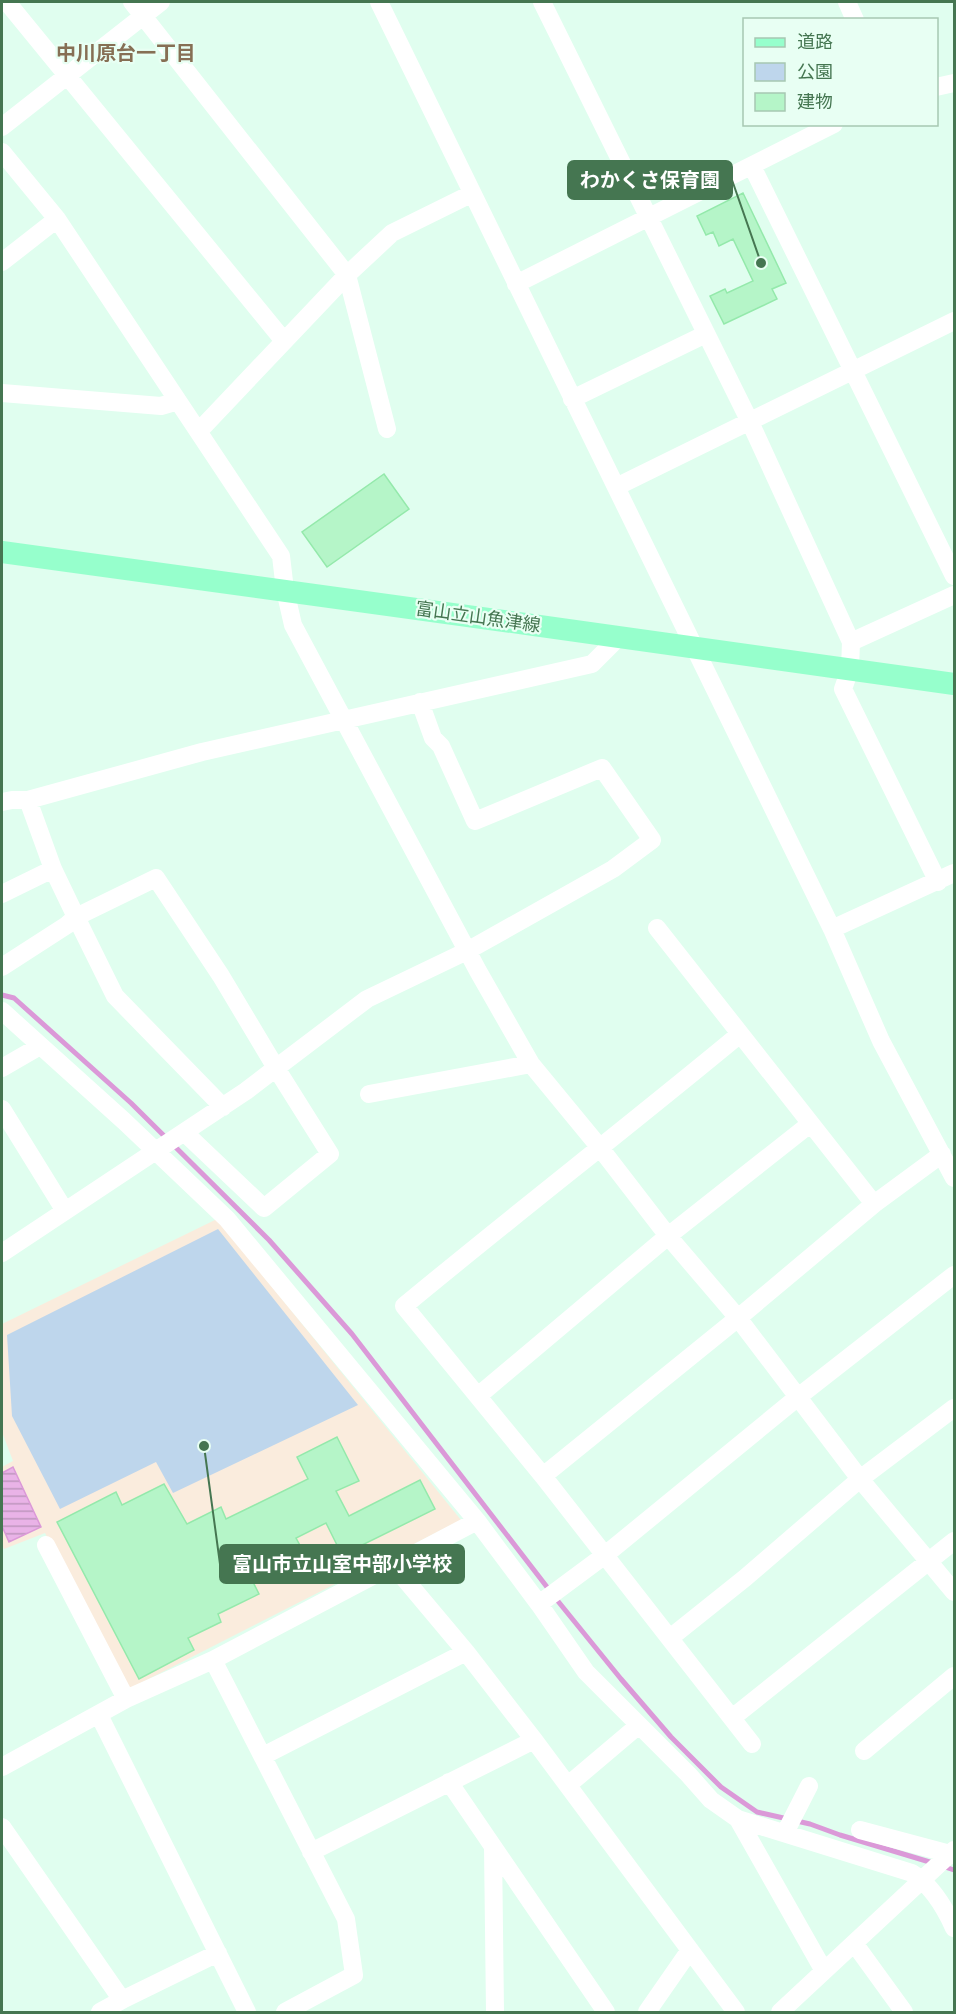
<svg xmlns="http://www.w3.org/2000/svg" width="956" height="2014" viewBox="0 0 956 2014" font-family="Figtree,'Noto Sans JP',sans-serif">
<defs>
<pattern id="water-rules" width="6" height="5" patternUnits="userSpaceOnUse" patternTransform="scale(1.5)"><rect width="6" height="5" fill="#e9b3e7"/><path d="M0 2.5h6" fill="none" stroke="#bf96be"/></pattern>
</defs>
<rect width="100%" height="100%" fill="#e0feef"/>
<path fill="#faecdd" d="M217,1219L461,1520L127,1690L45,1533L4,1549L2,1544V1467L13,1461L2,1432V1324Z"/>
<path fill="#bed6ec" d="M218,1229L358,1405L173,1493L156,1462L60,1509L12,1416L7,1335Z"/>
<path fill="url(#water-rules)" stroke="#db99d8" stroke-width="1.5" d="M13,1467L41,1527L9,1542L2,1526V1473Z"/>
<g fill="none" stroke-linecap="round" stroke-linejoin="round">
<path stroke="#db99d8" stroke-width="5" d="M2,995L14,998L131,1103L269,1240L352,1334L557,1600L621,1679L671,1737L721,1787L757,1812L810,1824L840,1835L933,1863
M942,1866L954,1870"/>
</g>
<path fill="#b5f5c8" stroke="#94e9ab" stroke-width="1.5" d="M743,193L786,283L772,289L777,299L724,324L710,296L725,289L727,293L753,281L733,239L719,246L713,232L706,235L697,216Z
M384,474L409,509L327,567L302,532Z
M337,1437L359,1481L336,1491L349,1516L420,1480L435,1509L342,1555L326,1523L296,1538L302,1549L283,1559L278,1548L244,1564L259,1594L218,1614L221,1622L188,1638L194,1650L139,1679L57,1522L116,1492L122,1505L164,1484L187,1524L221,1507L226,1519L308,1479L297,1457Z"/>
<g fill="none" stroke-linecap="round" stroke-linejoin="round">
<path stroke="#fff" stroke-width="18" d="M7,2L284,341
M132,2L347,275L387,429
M379,2L832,929L881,1041L954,1178
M542,2L750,422L851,642L850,669L843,689L938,882
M847,2L855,20
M936,87L954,83
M2,127L161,2
M2,152L57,219L281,556L285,590L293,625L478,971L531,1064L601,1149L668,1236L738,1318L860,1479L954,1592
M752,166L954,576
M2,262L57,219
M516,284L834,124
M2,393L161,406L178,401
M572,399L706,334
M199,431L347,275L392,233L471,194
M616,487L954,321
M851,642L954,595
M2,802L12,800H28L202,752L592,664L618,638
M2,894L53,869
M657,928L874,1204
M832,929L954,873
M2,967L67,925L76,917L115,996L223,1107
M2,1011L124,1121L227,1219L477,1521L539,1604L586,1672L688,1774L711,1800L738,1819L912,1873C931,1885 945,1908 954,1928
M740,1034C629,1126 515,1214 404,1306L543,1476L752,1744
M2,1068L40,1046
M369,1094L531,1064
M2,1109L65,1211
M185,1133L264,1208L330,1154L276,1068L367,999L467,951L613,869L652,840L602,768L475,821L441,746L433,738L420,702
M2,1253L246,1091L276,1068L221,976L156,878L76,917L53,869L28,800
M478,1396L668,1236L810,1124
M543,1476L738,1318L874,1204L942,1154
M46,1545L126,1699
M393,1565L466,1652L534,1740L736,2012
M539,1604L605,1555L798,1397L954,1275
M670,1638L745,1578L860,1479L954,1408
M213,1660L346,1919L354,1975L285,2012
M99,1715L247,2012
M732,1718L954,1541
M864,1751L954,1676
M263,1756L466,1652
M2,1767L126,1699L213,1660L477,1521
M449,1782L606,2012
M568,1785L639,1725
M738,1819L824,1971
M2,1827L122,2000L100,2012
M860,1830L954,1855
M785,1833L809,1786
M493,1847L495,2012
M311,1852L534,1740
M854,1943L904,2012
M122,2000L218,1953
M647,2012L690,1950
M780,2012L954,1850"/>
<path stroke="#96ffcc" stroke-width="22" d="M2,552C319,594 637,640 954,684"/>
</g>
<g text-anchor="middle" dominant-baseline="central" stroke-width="4.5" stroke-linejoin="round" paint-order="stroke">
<g font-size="18" fill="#457651" stroke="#e8fff3">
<text transform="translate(478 617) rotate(8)">富山立山魚津線</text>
</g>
<g font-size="20" font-weight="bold" fill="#866f54" stroke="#e8fff3">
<text x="126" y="53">中川原台一丁目</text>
</g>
</g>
<path fill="none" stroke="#457651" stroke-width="2" d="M761 263L732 180M204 1446L220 1564"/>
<g fill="#457651" stroke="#e8fff3" stroke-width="2">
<circle cx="761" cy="263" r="6"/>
<circle cx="204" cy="1446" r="6"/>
</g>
<g fill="#457651" stroke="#457651" stroke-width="2">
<rect x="568" y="161" width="164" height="38" rx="6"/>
<rect x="220" y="1545" width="244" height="38" rx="6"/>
</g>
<g font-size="20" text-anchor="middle" font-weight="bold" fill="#fff">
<text x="650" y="187">わかくさ保育園</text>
<text x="342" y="1571">富山市立山室中部小学校</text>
</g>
<rect width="956" height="2014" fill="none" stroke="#457651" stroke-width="6"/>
<rect x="743" y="18" width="195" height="108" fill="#e8fff3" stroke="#a7c8b2" stroke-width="1.5"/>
<rect x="755" y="38" width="30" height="9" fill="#96ffcc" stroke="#a7c8b2" stroke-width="1.5"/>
<text x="797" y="48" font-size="18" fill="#457651">道路</text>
<rect x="755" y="63" width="30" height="18" fill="#bed6ec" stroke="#a7c8b2" stroke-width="1.5"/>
<text x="797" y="78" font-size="18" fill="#457651">公園</text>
<rect x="755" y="93" width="30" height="18" fill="#b5f5c8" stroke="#a7c8b2" stroke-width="1.5"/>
<text x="797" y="108" font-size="18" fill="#457651">建物</text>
</svg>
